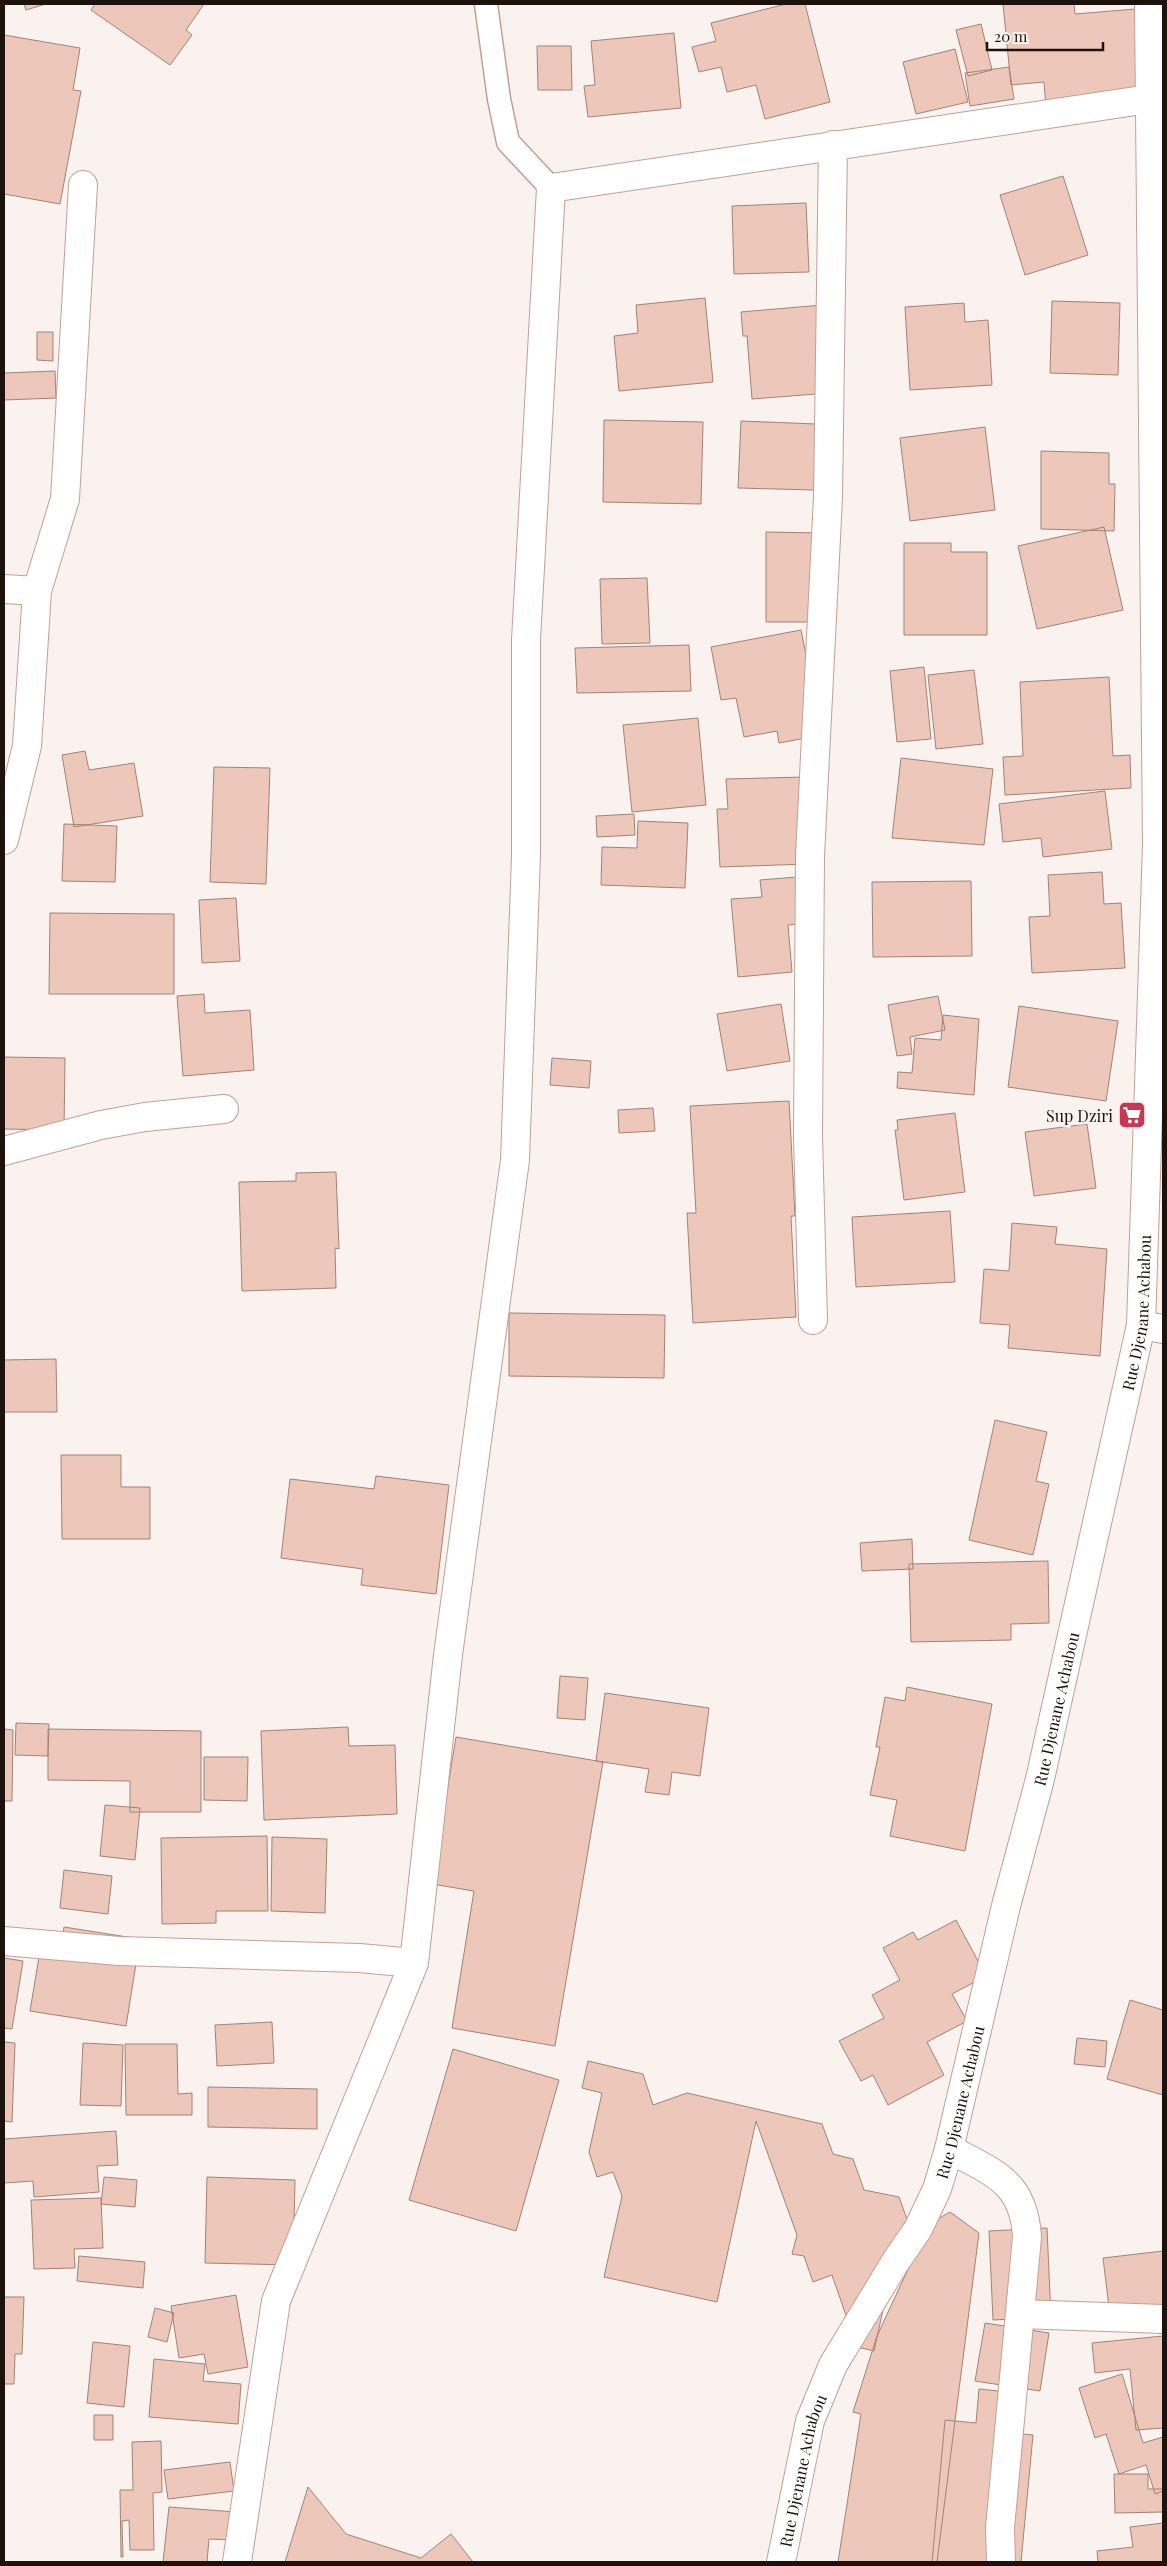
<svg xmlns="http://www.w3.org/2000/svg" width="1167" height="2566" viewBox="0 0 1167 2566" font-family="'Playfair Display',serif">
<rect width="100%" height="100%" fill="#faf2ef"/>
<path fill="#edc8ba" stroke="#a48275" d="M24,4H46L26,10Z
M95,4H204L186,30L192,35L170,65L91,10Z
M786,4H805L830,102L765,119L756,85L727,92L721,67L699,72L692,47L716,41L711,23Z
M1003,4H1074L1075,14L1147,8L1155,98L1046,108L1044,82L1011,85Z
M981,24L992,70L968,76L956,30Z
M674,33L681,108L588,117L584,86L595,85L591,41Z
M4,35L80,48L73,90L81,91L60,204L4,194Z
M537,46H571L572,90H538Z
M955,49L968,102L916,114L903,62Z
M1009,67L1014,99L970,106L965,73Z
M1063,176L1088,255L1025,275L1000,195Z
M806,203L809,272L734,274L732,206Z
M705,298L713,382L619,391L614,336L638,333L636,305Z
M1052,301L1120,303L1118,375L1050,373Z
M964,303L965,322L988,320L992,385L910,390L905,307Z
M822,305L829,393L752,399L747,336H743L741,312Z
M37,332H53V361L37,360Z
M55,371L56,398L4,400V373Z
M604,420L703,422L701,504L603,502Z
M741,421L816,424L814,490L738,488Z
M985,427L995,510L910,521L900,438Z
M1041,451L1109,453V484H1115L1114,531L1041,529Z
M1104,527L1123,610L1037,629L1018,546Z
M766,532L823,533V622H766Z
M904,543H951V552H987V635H904Z
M647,578L650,643L602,644L600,579Z
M801,630L822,735L779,743L777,731L744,737L736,698L721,700L711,647Z
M689,645L691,691L577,693L575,648Z
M924,667L931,739L897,742L890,671Z
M974,670L983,744L936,749L928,675Z
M1109,677L1113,756L1130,755L1131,788L1005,795L1003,757L1023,756L1020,682Z
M698,718L706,805L632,812L623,725Z
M85,751L89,770L134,763L143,816L74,827L62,755Z
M901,758L993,769L984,845L892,838Z
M214,767L270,768L266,884L210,882Z
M805,777L808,864L720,867L717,809H728L726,779Z
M1105,791L1112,849L1043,857L1041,838L1003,842L999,804Z
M634,814L635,835L597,837L596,816Z
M638,821L688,823L685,888L601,885L602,847L637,848Z
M64,824L117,826L115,882L62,881Z
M1102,872L1104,904L1121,903L1125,968L1032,973L1029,917L1050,916L1048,875Z
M809,876L813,923L788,925L792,972L738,977L731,899L762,897L760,880Z
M971,881L972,956L873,957L872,882Z
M236,898L240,961L202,963L199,900Z
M50,913L174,914V994H49Z
M204,994L205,1013L250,1010L254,1070L183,1076L177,996Z
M938,996L945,1030L910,1037L912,1054L897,1056L888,1005Z
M781,1004L790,1061L727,1071L717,1014Z
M1019,1006L1118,1021L1106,1101L1008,1087Z
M943,1015L979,1019L974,1095L897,1088L898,1072L912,1073L915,1038L941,1040Z
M4,1057L65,1058L64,1130L4,1129Z
M552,1058L591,1061L589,1088L550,1085Z
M789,1101L795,1216H791L796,1317L693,1323L687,1213H696L690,1106Z
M653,1108L655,1131L619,1133L618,1110Z
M955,1113L965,1192L904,1200L895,1130H898L897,1120Z
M1087,1124L1096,1188L1034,1196L1025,1132Z
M336,1172L339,1249L335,1248L336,1288L242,1291L239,1182L296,1181V1173Z
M950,1211L955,1282L856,1287L852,1217Z
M1012,1223L1057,1227L1055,1244L1107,1249L1100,1356L1008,1348L1010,1325L980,1323L984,1269L1009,1271Z
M509,1313L665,1315L664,1378L509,1376Z
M56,1359L57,1412H4V1360Z
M995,1420L1047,1432L1036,1481L1049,1484L1033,1555L969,1540Z
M61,1455H121V1487H150V1539H62Z
M376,1476L449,1485L436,1594L361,1585L363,1569L281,1558L290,1479L374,1489Z
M912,1539L913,1569L862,1571L860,1543Z
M1048,1561L1049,1623L1011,1624V1640L911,1642L909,1564Z
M560,1676L588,1678L585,1720L557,1718Z
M907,1687L992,1704L965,1851L890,1836L897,1800L870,1795L880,1747H876L885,1697L905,1701Z
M605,1693L709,1708L700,1776L672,1772L669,1795L645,1792L649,1769L596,1761Z
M16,1723L49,1724L48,1756L15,1755Z
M348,1727L349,1746L395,1745L397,1814L264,1820L261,1731Z
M4,1729L13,1730L12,1801H4Z
M48,1729L201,1731V1812H130V1781L48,1780Z
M456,1737L603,1762L555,2046L452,2028L474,1891L432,1884Z
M204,1757H248L247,1801L204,1800Z
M105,1805L140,1808L135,1860L100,1856Z
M267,1836L268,1911H216V1923L162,1924L161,1838Z
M272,1837L327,1839L325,1913L271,1911Z
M64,1870L112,1876L108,1914L60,1908Z
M956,1920L986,1976L952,1994L967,2021L927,2042L944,2075L888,2105L873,2075L861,2081L839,2041L884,2018L872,1995L900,1980L883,1948L913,1932L918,1940Z
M64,1927L140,1939L126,2026L30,2011L40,1951L60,1954Z
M4,1958L23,1961L12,2029L4,2028Z
M1130,2000L1163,2010V2095L1107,2079Z
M272,2022L274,2063L217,2066L215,2025Z
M1077,2038L1107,2041L1105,2067L1074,2064Z
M4,2042L15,2043L12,2122L4,2121Z
M83,2043L123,2045L121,2106L80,2105Z
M125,2044H177L178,2094L192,2093V2115H126Z
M453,2049L559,2080L516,2231L409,2200Z
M588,2061L643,2074L653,2105L687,2093L822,2124L833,2154L853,2159L864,2190L899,2197L913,2236L898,2242L874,2351L857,2347L832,2275L813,2282L804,2256L792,2254L797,2235L756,2121L717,2302L604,2277L622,2196L613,2172L597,2177L589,2152L602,2093L582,2088Z
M208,2087L317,2089V2129L208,2127Z
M116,2131L118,2165L97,2166L99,2192L34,2197L33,2181L4,2183V2139Z
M104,2177L137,2180L135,2207L101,2204Z
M207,2177L295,2180L293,2265L205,2263Z
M101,2198L103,2248L74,2249L75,2268L34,2269L31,2200Z
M950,2212L979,2233L937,2562H838L861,2414L853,2412L877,2336L929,2224Z
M1047,2228L1051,2317L993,2320L989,2231Z
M1163,2251V2317L1111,2323L1103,2258Z
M79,2256L145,2262L143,2288L77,2281Z
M236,2295L248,2367L208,2374L204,2354L179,2358L171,2306Z
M4,2297H24L22,2354H15L14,2384H4Z
M155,2308L174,2313L167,2342L148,2337Z
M985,2323L1049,2333L1040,2391L975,2381Z
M1163,2336V2428L1136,2430L1130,2369L1095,2373L1092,2343Z
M93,2342L130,2346L124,2407L87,2403Z
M154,2359L205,2364L203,2381L241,2384L238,2424L149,2417Z
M1122,2374L1143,2443L1163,2437V2491L1155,2494L1146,2465L1119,2474L1106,2434L1095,2438L1079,2388Z
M979,2389L1017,2393L1013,2433L1033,2435L1021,2562H932L945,2420L976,2423Z
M94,2415H113V2440H94Z
M161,2441L162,2492L153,2493L154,2550H130L129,2520L122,2521L123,2557H121L120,2490H133L132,2442Z
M230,2462L234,2491L168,2499L164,2470Z
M1114,2474H1148V2489H1163V2512L1115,2513Z
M308,2487L346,2534L421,2558L451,2534L473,2562H285Z
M169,2507L236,2512L234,2540L209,2539L207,2562H163Z
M1163,2523V2562H1098L1097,2551L1133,2547L1130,2527Z"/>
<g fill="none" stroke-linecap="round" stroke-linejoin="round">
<g stroke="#c3a093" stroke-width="25">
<path id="service" d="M486,4L499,99L508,142L551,188"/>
</g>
<g stroke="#c3a093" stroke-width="30">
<path id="minor" d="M4,589L37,591
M4,840L27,746L37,591L65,499L83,185
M4,1151L101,1125L145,1117L224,1109
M813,1320L808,1136L810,856L828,498L833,145
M1141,1325L1163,1329
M4,1941L119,1951L359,1958L414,1963
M949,2149C992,2172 1024,2181 1027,2237L1000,2528L1001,2562
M1020,2314L1163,2319
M237,2562L276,2301L414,1963L448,1655L515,1160L526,856V640L551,188L1149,99"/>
</g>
<g stroke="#c3a093" stroke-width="30">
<g id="secondary">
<path id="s1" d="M781,2562L810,2421L833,2365L896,2261L918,2229L937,2189L949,2149L1006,1906L1040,1779L1141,1325L1157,844L1149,4"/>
</g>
</g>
<use href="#service" stroke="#fff" stroke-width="22"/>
<use href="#minor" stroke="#fff" stroke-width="28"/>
<use href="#secondary" stroke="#fff" stroke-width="28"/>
</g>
<defs>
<g id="supermarket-square" transform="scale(1.4375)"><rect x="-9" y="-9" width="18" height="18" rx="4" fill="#c83853" stroke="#faf2ef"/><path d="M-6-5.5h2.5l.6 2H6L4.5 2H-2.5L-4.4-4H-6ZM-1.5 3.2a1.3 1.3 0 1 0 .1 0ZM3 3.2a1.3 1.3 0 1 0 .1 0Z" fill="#fff"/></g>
</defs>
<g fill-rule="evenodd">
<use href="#supermarket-square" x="1132" y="1115"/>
</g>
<g text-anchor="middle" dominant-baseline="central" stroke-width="5" stroke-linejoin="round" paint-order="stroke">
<g font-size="16" fill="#1e120d" stroke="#faf2ef" text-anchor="end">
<text x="1113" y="1115">Sup Dziri</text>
</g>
<g font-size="16" fill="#1e120d" stroke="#faf2ef">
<text stroke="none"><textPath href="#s1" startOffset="1309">Rue Djenane Achabou</textPath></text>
<text stroke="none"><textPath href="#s1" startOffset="904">Rue Djenane Achabou</textPath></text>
<text stroke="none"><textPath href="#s1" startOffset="499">Rue Djenane Achabou</textPath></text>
<text stroke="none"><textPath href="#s1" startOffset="94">Rue Djenane Achabou</textPath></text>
</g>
</g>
<rect width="1167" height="2566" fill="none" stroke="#1e120d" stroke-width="10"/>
<path d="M987 42v8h116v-8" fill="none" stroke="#1e120d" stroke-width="2.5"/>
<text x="994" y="42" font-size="15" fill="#1e120d" stroke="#faf2ef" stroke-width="4" paint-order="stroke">20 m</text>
</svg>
